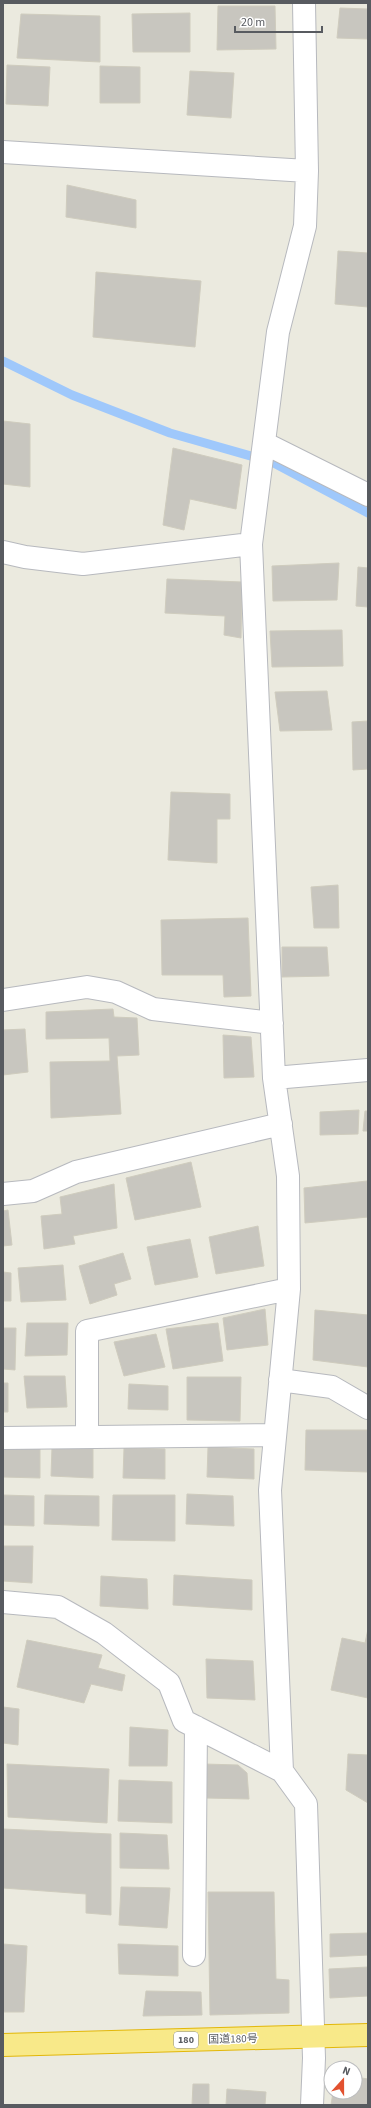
<svg xmlns="http://www.w3.org/2000/svg" width="371" height="2108" viewBox="0 0 371 2108" font-family="'Source Sans 3','Noto Sans JP',sans-serif">
<rect width="100%" height="100%" fill="#ebeadf"/>
<g fill="none" stroke-linecap="round" stroke-linejoin="round">
<path stroke="#9fc8fb" stroke-width="9" d="M3,361L72,395L170,433L272,462L368,513"/>
</g>
<path fill="#c8c6bf" stroke="#cfccbe" d="M218,6H275L276,49L217,50Z
M340,8L368,9V39L337,38Z
M190,13V52H133L132,14Z
M21,14L100,16V62L17,58Z
M7,65L50,67L48,106L6,104Z
M100,66L140,67V103H100Z
M190,71L234,73L231,118L187,115Z
M67,185L136,200V228L66,217Z
M338,251L368,253V307L335,304Z
M96,272L201,281L195,347L93,337Z
M3,421L30,424V487L3,484Z
M173,448L242,465L236,509L190,499L184,530L163,525Z
M339,563L337,600L273,601L272,566Z
M358,567L368,568V607L356,606Z
M167,579L242,582L241,638L224,635L225,616L165,613Z
M342,630L343,666L272,667L270,631Z
M327,691L332,730L280,731L275,692Z
M368,721V769L353,770L352,722Z
M171,792L230,794V819H217V863L168,860Z
M338,885L339,928H314L311,887Z
M248,918L251,996L224,997L223,975H162L161,920Z
M282,947H327L329,976L282,977Z
M113,1009L114,1017L137,1018L139,1055L117,1056L121,1114L51,1118L50,1062L110,1061L109,1038L46,1039V1012Z
M25,1029L28,1072L3,1075V1030Z
M223,1035L251,1037L254,1077L224,1078Z
M359,1110L358,1134L320,1135V1112Z
M365,1111H368V1131H363Z
M191,1162L201,1207L135,1220L126,1178Z
M367,1181L368,1217L305,1223L304,1188Z
M114,1184L117,1228L73,1236L75,1244L44,1249L41,1216L62,1214L60,1197Z
M8,1210L12,1245L3,1246V1211Z
M258,1226L264,1266L216,1274L209,1237Z
M190,1239L198,1277L155,1285L147,1247Z
M123,1253L131,1279L114,1284L117,1295L90,1304L79,1266Z
M63,1265L66,1300L21,1302L18,1268Z
M3,1272L11,1273V1301H3Z
M265,1309L268,1345L227,1350L223,1318Z
M315,1310L368,1315V1367L313,1360Z
M27,1323H68L67,1355L25,1356Z
M218,1323L223,1361L173,1369L166,1329Z
M3,1328H16L15,1370L3,1369Z
M156,1334L165,1367L124,1376L114,1342Z
M24,1376H65L67,1407L27,1408Z
M187,1377H241L240,1421L187,1420Z
M3,1383H8V1412H3Z
M129,1384L168,1386V1410L128,1409Z
M306,1430H368V1472L305,1470Z
M3,1447L40,1448V1478L3,1477Z
M52,1447L93,1448V1478L51,1476Z
M208,1447L254,1449V1479L207,1477Z
M124,1448L165,1449V1479L123,1478Z
M187,1494L233,1496L234,1526L186,1524Z
M3,1495L34,1496V1526L3,1525Z
M45,1495L99,1496V1526L44,1524Z
M113,1495H175V1541L112,1540Z
M3,1546H33L32,1583L3,1581Z
M174,1575L252,1580V1610L173,1605Z
M101,1576L147,1579L148,1609L100,1606Z
M368,1629V1698L331,1690L342,1638L365,1643Z
M27,1640L102,1655L98,1668L125,1675L122,1691L91,1684L84,1703L17,1687Z
M206,1659L253,1661L255,1700L207,1698Z
M3,1707L19,1709L18,1745L3,1743Z
M130,1727L168,1730L167,1766H129Z
M348,1754L368,1755V1803L346,1790Z
M7,1764L109,1769L107,1823L8,1817Z
M204,1764L238,1765L247,1773L249,1799L206,1798Z
M119,1780L172,1782V1823L118,1821Z
M3,1829L111,1834V1915L86,1913V1894L3,1888Z
M120,1833L167,1835L169,1869L120,1868Z
M121,1887L170,1888L167,1928L119,1925Z
M208,1892H274L276,1979L289,1980V2013L210,2015Z
M368,1933V1955L330,1957V1934Z
M3,1944L27,1946L24,2012H3Z
M118,1944L178,1946V1976L119,1974Z
M368,1967V1996L330,1998L329,1969Z
M146,1991L201,1992L202,2015L143,2016Z
M355,2077L368,2079V2105H331L333,2092H355Z
M193,2084H209V2105H192Z
M227,2089L266,2092L265,2105H226Z"/>
<g fill="none" stroke-linecap="round" stroke-linejoin="round">
<g stroke="#b7b9be" stroke-width="24">
<path id="street" d="M3,152L307,171
M264,443L368,495
M3,552L25,557L83,564L251,544
M3,1000L87,987L116,992L153,1009L272,1023
M274,1078L368,1070
M3,1194L33,1191L76,1172L281,1124
M280,1380L332,1387L368,1408
M87,1437V1331L289,1289
M3,1438L275,1435
M3,1602L58,1607L104,1633L169,1683L184,1721L282,1771L306,1804L314,2058L312,2105
M282,1771L270,1490L289,1289L288,1176L274,1078L251,544L278,332L305,226L307,171L304,3
M194,1955L196,1727"/>
</g>
<g stroke="#e2b709" stroke-width="24">
<path id="highway" d="M3,2045L368,2035"/>
</g>
<use href="#street" stroke="#fff" stroke-width="22"/>
<use href="#highway" stroke="#f8e989" stroke-width="22"/>
</g>
<g text-anchor="middle" dominant-baseline="central" stroke-width="3" stroke-linejoin="round" paint-order="stroke">
<rect fill="#fff" stroke="#8a8c90" stroke-width="1" x="174" y="2032" width="24" height="16" rx="3"/>
<g font-size="10" font-weight="bold" fill="#585b60">
<text x="186" y="2040">180</text>
</g>
<g font-size="11" fill="#585b60" stroke="#fff">
<text transform="translate(233 2039) rotate(-1)">国道180号</text>
</g>
</g>
<rect width="371" height="2108" fill="none" stroke="#585b60" stroke-width="8"/>
<g transform="translate(343 2080) rotate(21)"><circle r="19" fill="#ffffff" stroke="#bcbdbf"/>
<path d="M0-3L7 15L0 10L-7 15Z" fill="#e2512f"/>
<text y="-6" font-size="11" font-weight="bold" text-anchor="middle" fill="#585b60">N</text>
</g>
<path d="M235 26v6h87v-6" fill="none" stroke="#585b60" stroke-width="2"/>
<text x="241" y="26" font-size="12" fill="#585b60" stroke="#ffffff" stroke-width="3" paint-order="stroke">20 m</text>
</svg>
